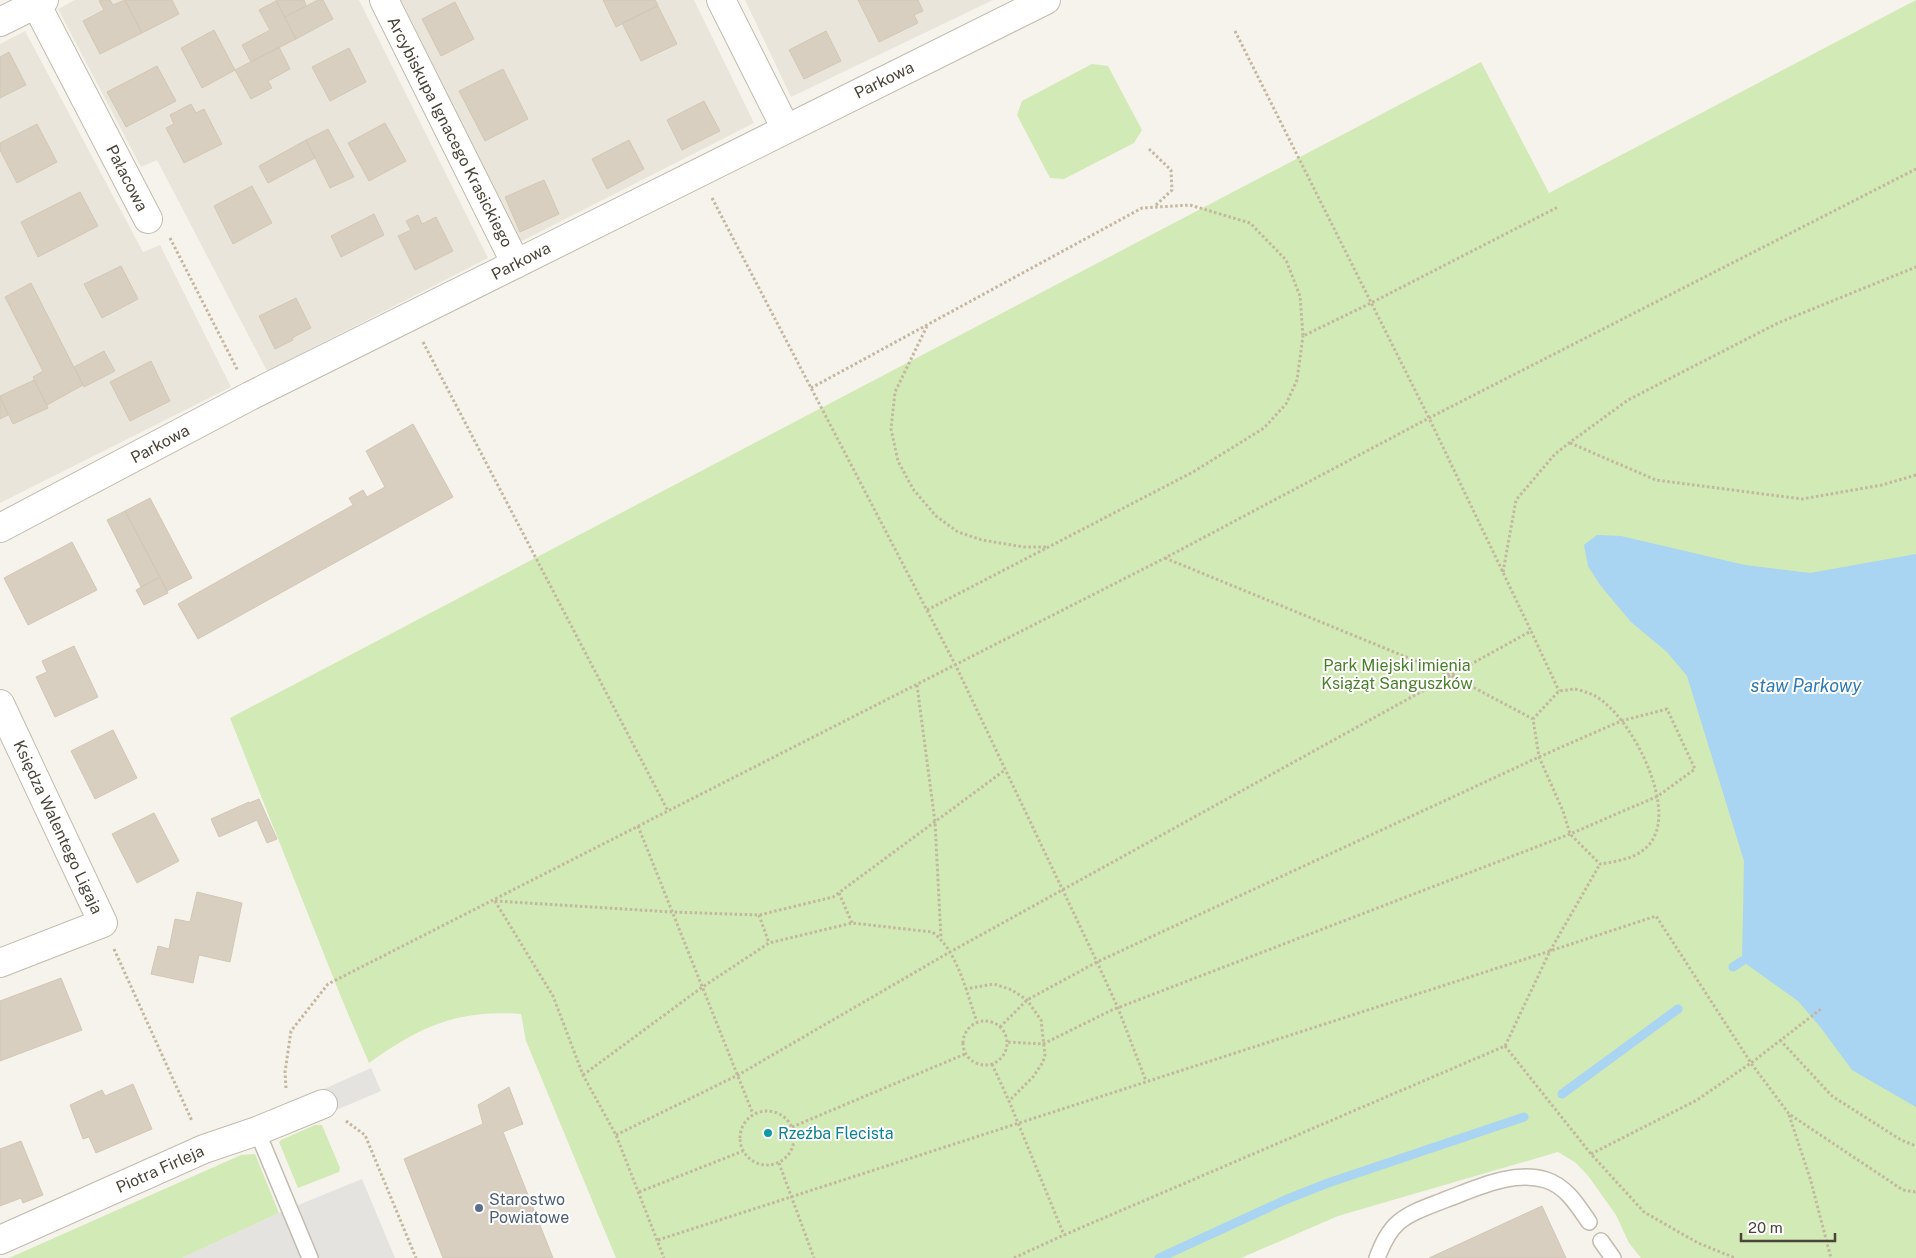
<svg xmlns="http://www.w3.org/2000/svg" width="1916" height="1258" viewBox="0 0 1916 1258" font-family="'Public Sans',sans-serif">
<rect width="100%" height="100%" fill="#f6f3ec"/>
<path fill="#eae5da" d="M75,0H359L488,258L267,371L157,160L141,167L58,9Z
M401,0H694L754,123L520,242Z
M745,0H993L791,97Z
M25,31L143,252L160,245L231,387L0,503V44Z"/>
<path fill="#d2eab5" d="M1916,0V1258H1641L1629,1243L1616,1215L1589,1177L1576,1163L1558,1152L1338,1216L1241,1258H616L526,1041L521,1014C458,1009 419,1027 369,1063L341,997L230,718L1481,62L1549,193Z
M1092,64L1108,66L1142,130L1134,143L1064,179L1050,178L1017,115L1022,101Z
M315,1125H322L340,1168L339,1172L298,1188L279,1142L281,1140Z
M255,1154L279,1213L182,1258H9L241,1155Z"/>
<path fill="#e5e3e0" d="M371,1068L381,1091L334,1111L324,1089Z
M362,1179L395,1258H182L281,1212Z"/>
<path fill="#a9d4f2" d="M1597,535L1621,536L1745,565L1810,573L1916,554V1107L1852,1070L1821,1028L1798,1001L1742,961L1744,861L1687,676L1667,652L1631,622L1600,585L1588,566L1584,545Z"/>
<g fill="none" stroke-linecap="round" stroke-linejoin="round">
<path stroke="#a9d4f2" stroke-width="9" d="M1733,967L1742,961
M1562,1094L1678,1009
M1159,1258L1285,1200L1328,1183L1524,1117"/>
</g>
<path fill="#d8cfc1" stroke="#d3c7b4" d="M101,0H110L113,5L125,0L142,33L100,54L83,21L104,10L99,1Z
M125,0H172L179,14L142,33Z
M276,0H304L306,6L285,17Z
M318,0H323L333,19L296,39L285,17Z
M603,0H655L658,5L616,27Z
M858,0H918L923,11L914,15L918,23L879,42Z
M276,1L296,39L251,62L242,45L270,30L259,10Z
M455,2L474,39L441,56L422,19Z
M658,6L677,44L641,61L622,23Z
M214,30L235,70L202,88L181,48Z
M826,31L841,61L804,79L789,50Z
M279,47L290,69L268,81L272,88L251,99L235,70Z
M349,48L366,82L330,101L312,67Z
M9,52L26,85L0,98V57Z
M157,66L176,101L126,127L107,92Z
M503,69L528,119L485,141L459,91Z
M704,101L720,131L682,150L667,120Z
M191,104L196,113L204,109L222,144L184,163L166,128L174,124L170,115Z
M385,123L406,161L369,181L348,143Z
M37,124L57,162L17,183L0,150V143Z
M328,129L354,177L330,188L306,140Z
M306,140L315,158L268,183L259,166Z
M629,140L644,169L607,189L592,159Z
M544,180L559,214L520,232L505,197Z
M252,186L272,223L233,244L214,206Z
M80,192L98,226L38,257L21,222Z
M374,214L384,235L341,257L331,236Z
M418,215L422,224L436,217L453,251L415,270L398,236L411,230L406,221Z
M121,266L138,299L102,318L84,284Z
M31,283L83,385L47,405L33,377L43,371L5,297Z
M296,298L311,328L292,338L293,340L275,349L259,316Z
M104,351L115,371L84,387L74,367Z
M151,361L170,401L130,421L110,382Z
M34,380L48,408L13,424L0,396Z
M0,397L8,415L0,419Z
M413,424L453,497L198,639L178,604L353,505L349,498L363,490L367,497L385,487L366,451Z
M150,498L192,578L167,591L125,511Z
M125,511L160,577L141,587L107,520Z
M72,542L97,590L28,625L4,578Z
M160,577L168,593L144,605L136,590Z
M74,646L98,697L55,717L36,677L47,672L42,661Z
M113,730L137,778L95,799L71,751Z
M259,799L277,839L267,843L257,820L219,837L211,819L249,802V803Z
M154,813L179,861L137,883L112,834Z
M197,892L242,903L230,962L199,955L193,983L151,974L158,946L169,949L175,919L190,922Z
M61,978L82,1030L0,1061V1001Z
M133,1084L152,1129L96,1153L89,1137L83,1139L70,1105L102,1090L105,1096Z
M509,1087L523,1124L503,1132L553,1258H443L404,1159L483,1124L478,1105Z
M21,1141L43,1195L23,1203L21,1198L0,1206V1149Z
M1542,1206L1566,1258H1429Z"/>
<g fill="none" stroke-linecap="round" stroke-linejoin="round">
<g stroke="#c2bbae" stroke-width="18">
<path id="lane" d="M257,1131L310,1258
M1601,1241L1613,1258
M1377,1258C1382,1245 1388,1231 1399,1222C1412,1211 1430,1206 1447,1199C1477,1188 1513,1170 1546,1180C1566,1186 1578,1206 1589,1222"/>
</g>
<g stroke="#c2bbae" stroke-width="30">
<path id="street" d="M34,0L148,219
M384,0L516,264
M721,0L786,129
M0,22L44,0
M0,528L250,396L1046,0
M0,704L103,923L0,963
M0,1240L204,1149L257,1131L323,1104"/>
</g>
<path stroke="#c4b79f" stroke-width="3" stroke-dasharray="2.5 2.5" stroke-linecap="butt" d="M1235,31L1429,418L1531,631
M1149,149L1171,170L1172,190L1155,206
M712,198L956,666L1097,962L1118,1008L1146,1081
M170,238L238,371
M927,326L895,392L891,429L898,461L913,489L936,516L958,532L982,540L1024,547H1047
M423,342L668,811
M811,388L1142,208L1190,205L1250,223L1286,260L1300,296L1303,336L1371,303L1558,207
M1570,443L1656,480L1802,499L1882,485L1916,475
M1165,558L1450,675L1533,719
M1503,572L1516,500L1555,454L1569,443L1628,400L1778,323L1916,267
M927,610L1193,472L1264,428L1286,404L1297,380L1303,336
M917,685L935,822L941,938
M1575,689C1587,692 1597,695 1606,704C1634,727 1671,799 1655,835C1646,857 1620,861 1600,864L1570,834L1563,811L1539,757L1533,719L1559,691Z
M638,826L753,1114
M839,893L852,923
M495,901L672,912L759,915L833,897L1005,770
M495,901L553,996L583,1075L616,1135L664,1258
M759,915L769,943
M114,949L192,1121
M965,989L994,984L1012,990L1027,1000L1041,1020L1045,1055L1043,1062L1033,1077L1009,1101
M963 1043a22 22 0 1 1 44 0a22 22 0 1 1-44 0Z
M1000,1027L1027,1000L1097,962L1539,757L1621,721L1667,709L1695,769L1658,796L1570,834L1112,1010L1043,1044L1007,1042
M1780,1040L1832,1096L1901,1140L1916,1146
M1505,1046L1591,1154L1644,1212L1698,1243L1735,1258
M992,1064L1009,1101L1064,1235
M583,1075L701,988L769,943L852,923L932,932C957,949 967,994 977,1022
M286,1088L285,1072L291,1031L328,984L1165,558L1429,418L1916,169
M740 1138a27 27 0 1 1 54 0a27 27 0 1 1-54 0Z
M1789,1115L1810,1178L1831,1258
M346,1121L365,1135L416,1258
M792,1127L965,1054
M616,1135L738,1075L950,952L1531,631L1559,691
M1591,1154L1697,1100L1751,1063L1821,1009
M779,1163L814,1258
M639,1192L743,1151
M658,1240L1550,951L1656,916L1751,1063L1789,1114L1903,1190L1916,1192
M1014,1258L1064,1235L1505,1046L1550,951L1600,864"/>
<use href="#lane" stroke="#fff" stroke-width="15"/>
<use href="#street" stroke="#fff" stroke-width="28"/>
</g>
<circle fill="#0f9aa8" stroke="#fff" stroke-width="2" cx="768" cy="1133" r="5"/>
<circle fill="#5c6f8a" stroke="#fff" stroke-width="2" cx="479" cy="1208" r="5"/>
<g text-anchor="middle" dominant-baseline="central" stroke-width="4" stroke-linejoin="round" paint-order="stroke">
<g font-size="16" fill="#4b4439" stroke="#fff">
<text transform="translate(884 80) rotate(-26)">Parkowa</text>
<text transform="translate(450 132) rotate(63)">Arcybiskupa Ignacego Krasickiego</text>
<text transform="translate(127 178) rotate(63)">Pałacowa</text>
<text transform="translate(521 261) rotate(-27)">Parkowa</text>
<text transform="translate(160 444) rotate(-28)">Parkowa</text>
<text transform="translate(58 827) rotate(65)">Księdza Walentego Ligaja</text>
<text transform="translate(160 1169) rotate(-24)">Piotra Firleja</text>
</g>
<g font-size="16" fill="#4a7f2a" stroke="#fff">
<text x="1397" y="665">Park Miejski imienia<tspan x="1397" dy="18">Książąt Sanguszków</tspan></text>
</g>
<g font-size="16" fill="#0d838f" stroke="#fff" text-anchor="start">
<text x="778" y="1133">Rzeźba Flecista</text>
</g>
<g font-size="16" fill="#4e5e75" stroke="#fff" text-anchor="start">
<text x="489" y="1199">Starostwo<tspan x="489" dy="18">Powiatowe</tspan></text>
</g>
<g font-size="18" font-style="italic" fill="#2e7ab2" stroke="#fff">
<text x="1806" y="685">staw Parkowy</text>
</g>
</g>
<path d="M1741 1233v8h94v-8" fill="none" stroke="#4b4439" stroke-width="2.5"/>
<text x="1748" y="1233" font-size="15" fill="#4b4439" stroke="#ffffff" stroke-width="4" paint-order="stroke">20 m</text>
</svg>
